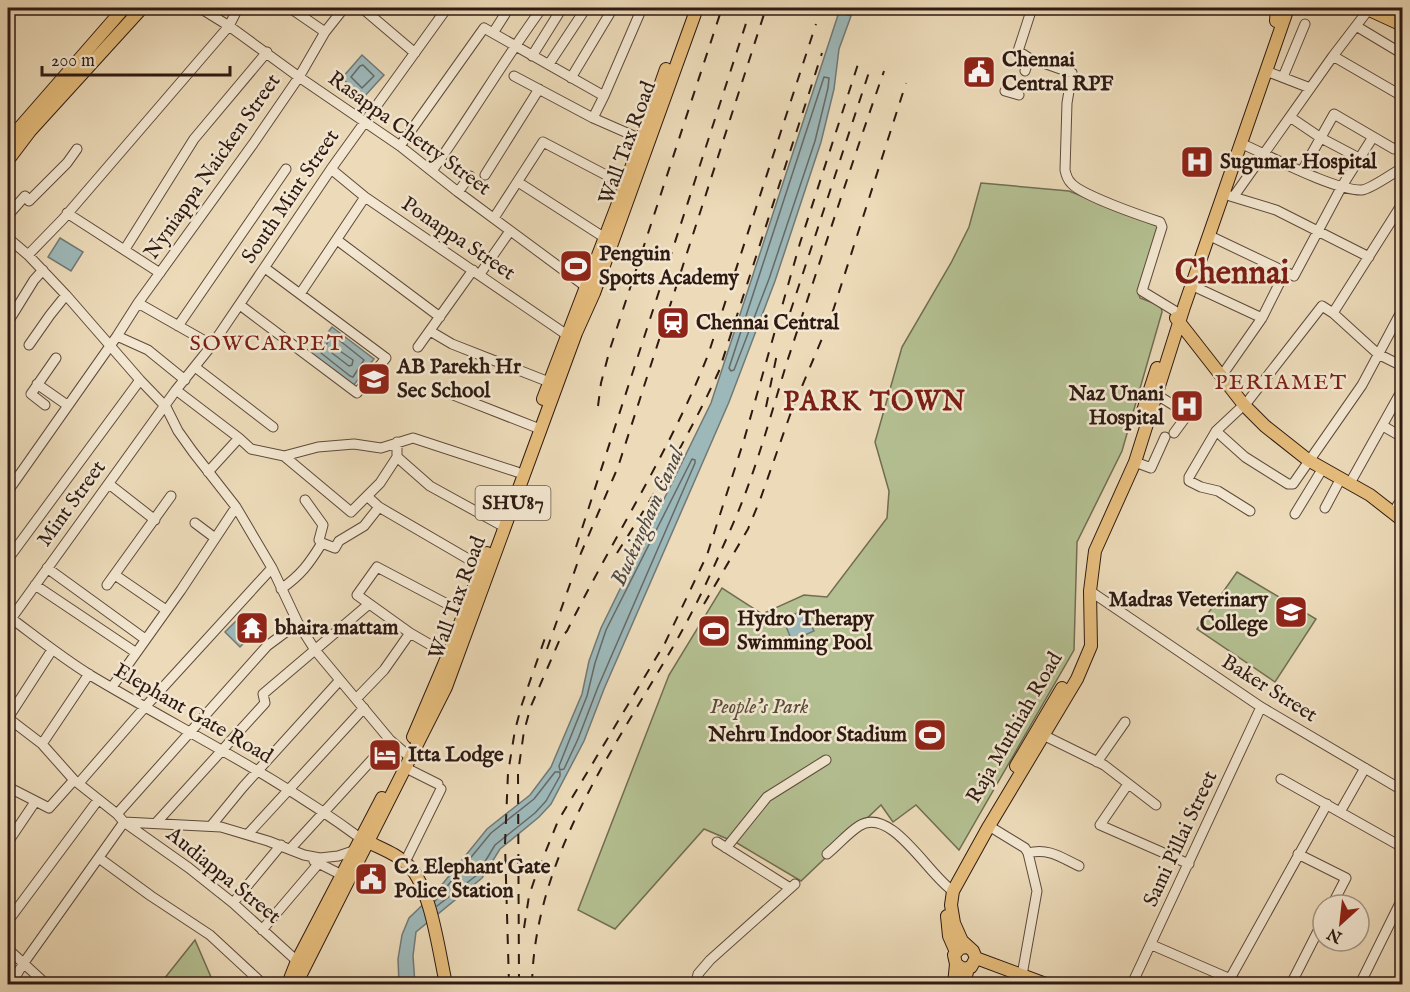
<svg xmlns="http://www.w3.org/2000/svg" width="1410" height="992" viewBox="0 0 1410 992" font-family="'IM FELL English',serif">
<rect width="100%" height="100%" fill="#ecdab8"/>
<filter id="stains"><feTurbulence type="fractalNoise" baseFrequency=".00333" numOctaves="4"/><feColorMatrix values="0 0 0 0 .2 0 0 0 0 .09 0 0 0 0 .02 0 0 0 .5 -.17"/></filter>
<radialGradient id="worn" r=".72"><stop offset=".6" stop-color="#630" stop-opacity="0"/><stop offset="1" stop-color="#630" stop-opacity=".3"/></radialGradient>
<path fill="#b4c092" stroke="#716d52" stroke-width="1.5" d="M981,183L1069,191L1160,227L1138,291L1140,298L1161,306L1162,312L1122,451L1077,542L1074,650L959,850L916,805L893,822L881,805L801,881L737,843L704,829L615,929L578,910L669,675L722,588L762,614L804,595L827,597L887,518L889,491L875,442L902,347L951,263L969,227Z
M1237,572L1316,619L1275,682L1197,629Z
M195,940L214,984H160Z"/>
<path fill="#9db8b9" stroke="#717976" stroke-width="1.5" d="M839,12L851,16L839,49L834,89L821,142L775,281L729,402L604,689L584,741L551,804L539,817L500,849L482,878L416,932L413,956L415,984H399L398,959L402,935L409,918L436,892L487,829L530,795L551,767L582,694L589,661L601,628L711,403Z
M362,55L384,75L363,98L342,78Z
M60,238L83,252L71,271L48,257Z
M332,327L374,359L353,386L311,354Z
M804,610L814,631L792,641L783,619Z
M239,618L254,633L240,647L225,632Z"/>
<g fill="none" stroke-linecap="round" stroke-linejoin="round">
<path stroke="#666966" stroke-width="1.5" d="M363,65L374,76L362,88L351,77L360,66Z
M824,77L829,78L828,88L815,141L769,279L734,370L731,371L729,368Z
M334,336L364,360L353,377L350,376L321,353L331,337Z
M334,347L353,360L352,365L349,366L332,353L331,350Z
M692,459L695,460V463L598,687L578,739L564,769L560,770L559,766L587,696L595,663L606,630Z
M435,901L491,833L534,799L555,772H560V776L546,801L535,813L495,845L477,875L437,906"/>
<g stroke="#5e4a3c" stroke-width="11">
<path id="minor" d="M200,8L229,26L299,77L400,146L458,192L589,289
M290,8L325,32
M362,8L415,53
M1032,8L1018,51L1029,58L1072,73L1067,103L1065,170C1066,175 1068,180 1071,183C1081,195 1142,216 1160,222L1162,227L1142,291L1175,311
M1356,26L1401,53
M493,33L509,8
M532,56L562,8
M1333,56L1402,96
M549,64L586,8
M1025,71L1029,58
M1266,71L1310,88
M514,76L593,118L641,139
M1283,77L1305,24
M571,78L613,8
M1005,91L1019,95
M1290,117L1321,138L1359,158
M593,118L604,96L642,8
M1240,143C1268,155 1335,191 1362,190C1371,189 1393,173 1402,168
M400,146L484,28L604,96
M331,169L365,197L567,335
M432,171C470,118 503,61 542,8
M1302,171L1334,114L1394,149L1398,147L1402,141
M485,175L539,89
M518,182L605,238
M458,192L470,176
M1230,196L1276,210L1369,257
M1234,196L1333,56L1369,9
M10,213L25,196L29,201L67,163L77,149
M67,213L160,273
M494,218L543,142L625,185
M1208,235L1294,276L1342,186L1373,137
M8,238L28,255L66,295L140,380L166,407L178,431L193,452L236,507L272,568L298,623L315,650L390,740L411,758
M337,240L440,317
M125,249L194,139L267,52
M28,255L63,219L229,26L238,8
M480,274L510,231
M1191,285L1262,318
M300,294L365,197
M138,303L212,345
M240,305L357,393L386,358L265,268
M1333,313L1402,204
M8,322L34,280L43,270
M178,326L286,169
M430,331L452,344L549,382
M117,336L148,350L185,380
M29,345L50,315L66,295
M418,347L473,270
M195,367L273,427
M1225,371L1262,318L1285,272
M37,384L67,405
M176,390L239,438L251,449L284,456L318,447L354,444L381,448L413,438L517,472
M443,391L540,429
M1157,395L1188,414L1174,433
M45,405L31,394L56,358
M1383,426L1402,437
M1216,431L1245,457L1288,484H1293L1362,385L1402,310
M284,456L351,512L380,483L397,457V442
M397,457L430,486L499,524
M1135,462L1151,468L1165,437
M208,472L239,438
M1350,483L1402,390
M109,484L155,520
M8,491L117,336L138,303L253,144L299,77L325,32L344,8
M367,496L379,507L482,567
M305,500L323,525L319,540L322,543
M1397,506L1402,499
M1325,508L1341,478
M1250,511L1218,491L1201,487L1189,481V477L1216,431L1248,401L1322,306L1333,313L1378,354L1402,366
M1295,514L1323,468
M195,523L215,538
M8,559L140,380
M47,568L145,639
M115,575L166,610
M35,585L135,652
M107,585L171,496
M281,589C301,575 309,564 322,543L335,548L339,541L364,526L379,507
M1090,591L1261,707L1402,790
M8,616C35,636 61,657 90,675C180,729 275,775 360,838
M8,623L176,390L212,345L331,169L447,8
M448,655L410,633L357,595L377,567L451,606L464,611
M112,687L181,590L236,507
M356,699L384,670L410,633
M8,718L42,744L74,780L117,814L124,822L189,868L233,903L297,961
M8,718L52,650
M1039,733L1104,765L1156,805
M42,744L89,674
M1097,762L1125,722
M406,768L438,784
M1281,779L1402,847
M79,783L145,707L272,568
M1128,784L1100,825L1189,864
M8,787L49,808L74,780
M1340,812L1365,768
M117,814L267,646L298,623
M124,822L221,827L268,841L304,855L320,858L338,856L353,851
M156,823L265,703L263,694L369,604
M211,826L243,787L340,680
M989,826L1025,848L1028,853L1037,891L1022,975
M248,834L364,708
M8,842L35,802
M717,842L790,888
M291,848L390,740
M726,848L767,797L826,760
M1028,853C1049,848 1060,857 1079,866
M827,854C838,845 848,833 859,826C891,805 929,876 953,891
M1298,854L1346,878L1332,905
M99,858L151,896L210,935L263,984
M314,861L342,875
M405,862L441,789
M233,903L281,845
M8,921L98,800
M262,930L319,863
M1152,945L1242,984
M8,949L46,984
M11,984L23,964L124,822
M696,984L698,974L710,960L795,884
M1132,984L1261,707
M1227,984L1327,804
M1291,984L1323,921
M1360,984L1402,899"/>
</g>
<g stroke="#2e1a12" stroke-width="14">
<path id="major" d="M1365,8L1402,25
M1276,21L1277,8
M8,141L124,8
M8,160L30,131L142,8
M1176,318L1244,405L1265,426L1308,460L1370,495L1402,520
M543,399L625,185L666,69
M1141,417L1157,368
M413,737L448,655L487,553
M1016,766L1062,688
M361,838C378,848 395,852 409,866C431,888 439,953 446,984
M947,916L949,936L956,952
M967,947L960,948L954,955L956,964L963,969L971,967L976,958L973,951L962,941L954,923L951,905L953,891L989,826L1077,679L1091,646L1090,591L1095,551L1135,462L1184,307L1288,8
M976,958L1046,984
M288,984L297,961L382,798
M296,984L446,687L576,333L594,293L697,8
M954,984L956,964
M964,984L968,968"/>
</g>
<use href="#minor" stroke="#f3e7d1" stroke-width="9"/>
<use href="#major" stroke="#e6bd7c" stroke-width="12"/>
<path stroke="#2e1a12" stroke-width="2" stroke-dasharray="10 10" stroke-linecap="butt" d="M784,331L871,66
M598,406L601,383L610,349L722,8
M766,407L777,354
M576,547L751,8
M617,553C655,494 690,434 719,371L822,53
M704,604L748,529L760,500L790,415L831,317L906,83
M547,649L581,553L618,467L766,8
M524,928L529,896L535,878L558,821L665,643L707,555L744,440L800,243L859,61
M509,984L505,844L508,773L515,730L522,704L545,638
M519,984L518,773L524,731L531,706L560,639L567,631C613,538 670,451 708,355L816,24
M532,984C535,854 616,747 678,638C700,599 718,558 736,517C757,467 771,414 787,362C819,265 850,168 884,71"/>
</g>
<defs>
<g id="civic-square" transform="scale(1.725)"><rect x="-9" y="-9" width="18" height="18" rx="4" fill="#8f2418" stroke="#f3e7d1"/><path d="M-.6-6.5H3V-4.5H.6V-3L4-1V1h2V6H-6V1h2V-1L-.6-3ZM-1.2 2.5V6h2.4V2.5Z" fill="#fff"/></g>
<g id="hospital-square" transform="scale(1.725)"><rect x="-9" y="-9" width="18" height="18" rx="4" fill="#8f2418" stroke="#f3e7d1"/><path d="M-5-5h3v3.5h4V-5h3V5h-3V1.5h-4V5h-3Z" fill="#fff"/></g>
<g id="stadium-square" transform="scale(1.725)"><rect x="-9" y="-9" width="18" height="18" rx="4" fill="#8f2418" stroke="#f3e7d1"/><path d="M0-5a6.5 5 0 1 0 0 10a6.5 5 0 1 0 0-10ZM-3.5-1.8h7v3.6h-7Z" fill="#fff"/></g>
<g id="station-square" transform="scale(1.725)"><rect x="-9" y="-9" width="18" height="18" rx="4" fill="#8f2418" stroke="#f3e7d1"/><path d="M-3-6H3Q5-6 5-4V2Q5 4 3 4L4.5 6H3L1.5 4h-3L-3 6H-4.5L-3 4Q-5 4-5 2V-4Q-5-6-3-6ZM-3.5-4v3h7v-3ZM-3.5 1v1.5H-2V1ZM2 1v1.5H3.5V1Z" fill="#fff"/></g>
<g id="school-square" transform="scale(1.725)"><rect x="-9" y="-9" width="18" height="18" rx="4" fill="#8f2418" stroke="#f3e7d1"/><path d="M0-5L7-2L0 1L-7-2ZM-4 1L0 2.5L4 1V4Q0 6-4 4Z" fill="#fff"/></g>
<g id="university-square" transform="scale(1.725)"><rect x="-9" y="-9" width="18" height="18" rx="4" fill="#8f2418" stroke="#f3e7d1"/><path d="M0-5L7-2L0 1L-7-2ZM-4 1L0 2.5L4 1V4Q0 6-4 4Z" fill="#fff"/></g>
<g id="temple-square" transform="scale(1.725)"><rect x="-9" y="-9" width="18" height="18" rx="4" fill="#8f2418" stroke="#f3e7d1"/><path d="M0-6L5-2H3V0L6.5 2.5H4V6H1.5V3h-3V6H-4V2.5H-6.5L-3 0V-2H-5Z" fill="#fff"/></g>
<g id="hotel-square" transform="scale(1.725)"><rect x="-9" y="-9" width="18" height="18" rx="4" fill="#8f2418" stroke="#f3e7d1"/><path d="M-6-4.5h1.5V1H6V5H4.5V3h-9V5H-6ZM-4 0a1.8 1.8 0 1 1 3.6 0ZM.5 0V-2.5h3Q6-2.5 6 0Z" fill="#fff"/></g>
</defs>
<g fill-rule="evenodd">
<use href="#civic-square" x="979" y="72"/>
<use href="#hospital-square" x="1197" y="162"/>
<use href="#stadium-square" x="576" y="266"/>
<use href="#station-square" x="673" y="323"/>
<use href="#school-square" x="374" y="379"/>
<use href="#hospital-square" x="1187" y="406"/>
<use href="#university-square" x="1291" y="612"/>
<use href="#temple-square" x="252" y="628"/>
<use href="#stadium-square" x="714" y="631"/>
<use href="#stadium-square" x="930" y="735"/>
<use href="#hotel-square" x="385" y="755"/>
<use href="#civic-square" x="371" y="879"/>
</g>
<g text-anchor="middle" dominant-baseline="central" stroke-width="5" stroke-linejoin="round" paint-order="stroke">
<rect fill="#f3e7d1" stroke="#69584b" stroke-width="1.5" x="475.5" y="486" width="75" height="34" rx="4.5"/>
<g font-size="20" font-weight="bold" fill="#2e1a12">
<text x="513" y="503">SHU87</text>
</g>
<g font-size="21" font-weight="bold" fill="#2e1a12" stroke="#f3e7d1" text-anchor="start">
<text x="1002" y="60">Chennai<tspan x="1002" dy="24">Central RPF</tspan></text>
<text x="1220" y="162">Sugumar Hospital</text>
<text x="599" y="254">Penguin<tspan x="599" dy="24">Sports Academy</tspan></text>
<text x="696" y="323">Chennai Central</text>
<text x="397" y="367">AB Parekh Hr<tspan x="397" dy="24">Sec School</tspan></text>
<text x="1164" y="394" text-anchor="end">Naz Unani<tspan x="1164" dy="24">Hospital</tspan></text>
<text x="1268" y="600" text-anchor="end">Madras Veterinary<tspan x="1268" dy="24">College</tspan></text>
<text x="737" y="619">Hydro Therapy<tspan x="737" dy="24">Swimming Pool</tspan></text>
<text x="275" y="628">bhaira mattam</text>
<text x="907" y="735" text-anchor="end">Nehru Indoor Stadium</text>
<text x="408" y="755">Itta Lodge</text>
<text x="394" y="867">C2 Elephant Gate<tspan x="394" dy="24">Police Station</tspan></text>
</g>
<g font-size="21" fill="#2e1a12" stroke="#f3e7d1">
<text transform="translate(409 134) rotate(36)">Rasappa Chetty Street</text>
<text transform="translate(628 143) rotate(-70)">Wall Tax Road</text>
<text transform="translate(213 167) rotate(-55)">Nyniappa Naicken Street</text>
<text transform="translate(291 197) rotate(-56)">South Mint Street</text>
<text transform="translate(458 239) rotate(34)">Ponappa Street</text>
<text transform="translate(72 504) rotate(-54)">Mint Street</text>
<text transform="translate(458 598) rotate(-70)">Wall Tax Road</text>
<text transform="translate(1269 689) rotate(32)">Baker Street</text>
<text transform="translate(193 714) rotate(30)">Elephant Gate Road</text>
<text transform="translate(1015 728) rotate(-60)">Raja Muthiah Road</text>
<text transform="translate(1181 839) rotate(-65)">Sami Pillai Street</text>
<text transform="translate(223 876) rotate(39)">Audiappa Street</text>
</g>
<g font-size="21" font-style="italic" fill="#564c38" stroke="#f3e7d1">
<text x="759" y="707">People's Park</text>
</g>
<g font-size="22" letter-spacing="1.5" fill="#7a1f14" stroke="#f3e7d1">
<text x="267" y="344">SOWCARPET</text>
<text x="1281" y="383">PERIAMET</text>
</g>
<g font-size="22" font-style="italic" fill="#4f4944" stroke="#f3e7d1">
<text transform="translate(648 517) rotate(-66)">Buckingham Canal</text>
</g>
<g font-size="27" font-weight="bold" letter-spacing="1.5" fill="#7a1f14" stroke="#f3e7d1">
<text x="875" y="403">PARK TOWN</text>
</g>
<g font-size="33" font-weight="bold" fill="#7a1f14" stroke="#f3e7d1">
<text x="1232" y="274">Chennai</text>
</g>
</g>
<rect width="1410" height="992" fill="none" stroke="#ecdab8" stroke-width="30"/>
<rect x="9" y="9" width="1392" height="974" fill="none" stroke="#2e1a12" stroke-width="3"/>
<rect x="15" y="15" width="1380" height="962" fill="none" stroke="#2e1a12" stroke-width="1.5"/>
<g transform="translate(1341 923) rotate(207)"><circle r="28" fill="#f3e7d1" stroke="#a49585" stroke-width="1.5"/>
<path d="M0-4.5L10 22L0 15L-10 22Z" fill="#8f2418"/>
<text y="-9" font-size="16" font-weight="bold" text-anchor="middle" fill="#2e1a12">N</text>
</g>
<path d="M42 66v9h188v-9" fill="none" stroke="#2e1a12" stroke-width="3"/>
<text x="51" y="66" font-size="18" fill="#2e1a12" stroke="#f3e7d1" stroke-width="4.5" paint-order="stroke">200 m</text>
<rect width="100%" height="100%" filter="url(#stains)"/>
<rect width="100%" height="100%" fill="url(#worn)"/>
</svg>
